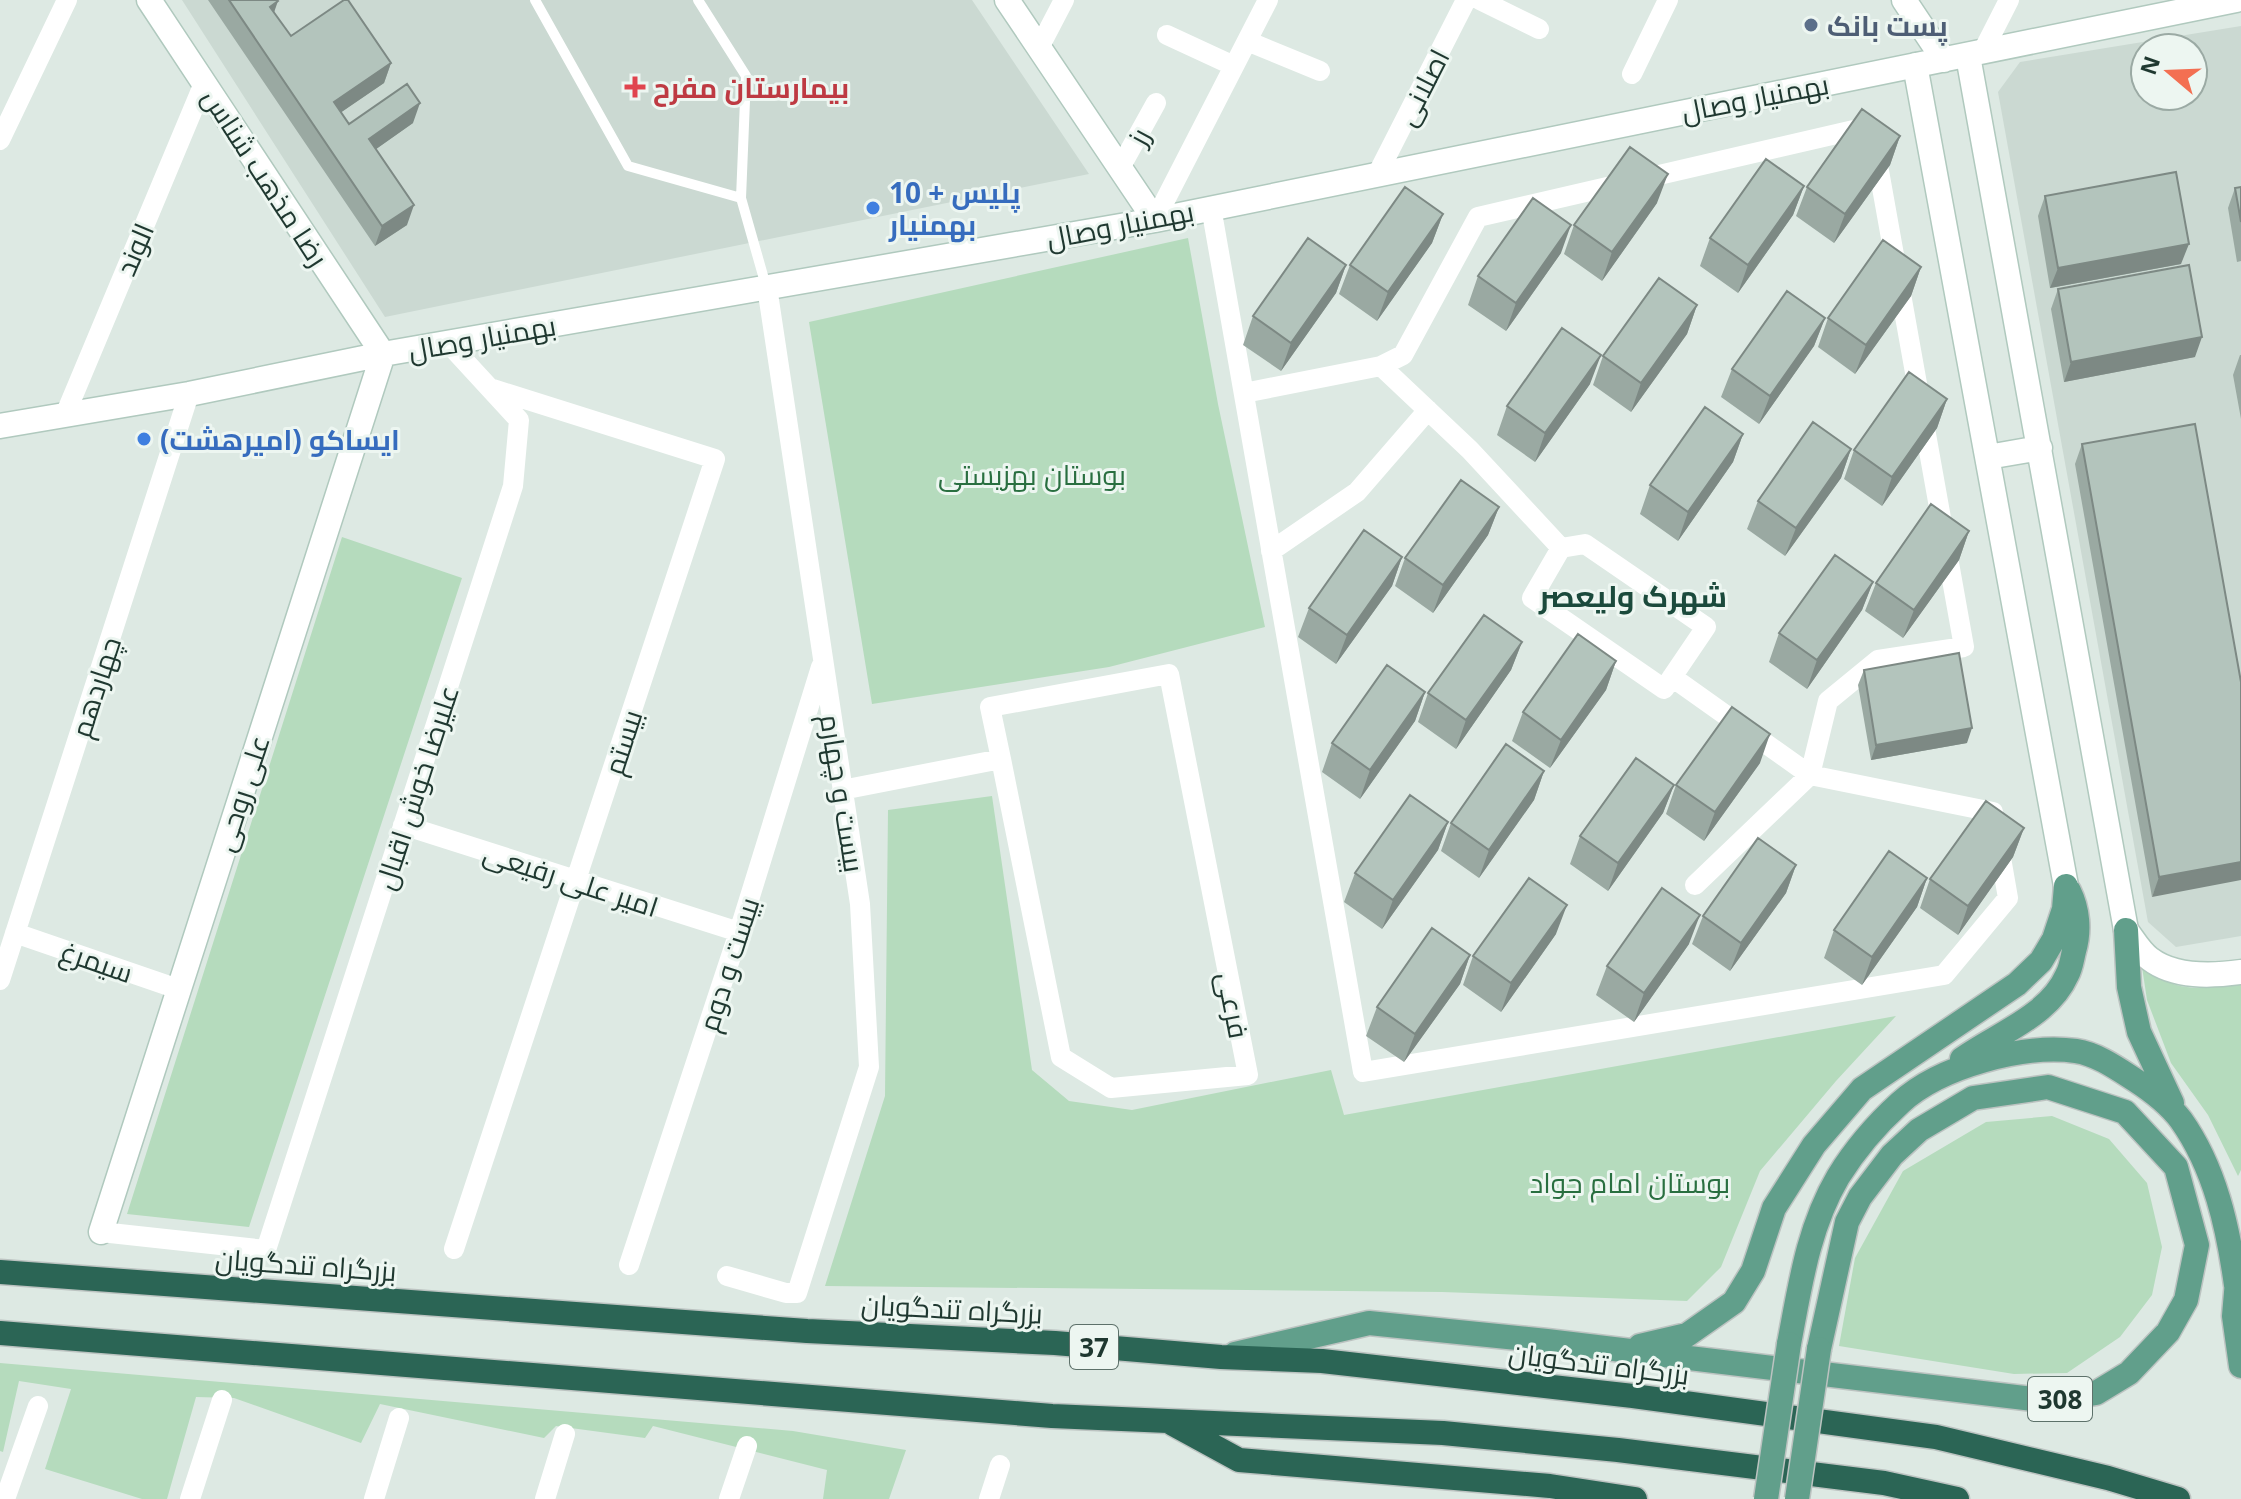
<svg xmlns="http://www.w3.org/2000/svg" width="2241" height="1499" viewBox="0 0 2241 1499" font-family="'Noto Sans',Cairo,sans-serif">
<rect width="100%" height="100%" fill="#dde9e3"/>
<path fill="#cbd9d2" fill-rule="evenodd" d="M182,0H972L1089,174L385,317Z
M2241,26V936L2176,947L2148,922L1998,92L2020,62ZM2145,48H2193V96H2145Z"/>
<path fill="#b5dbbd" d="M1188,238L1218,404L1265,627L1109,667L872,704L809,322Z
M342,537L462,578L249,1227L127,1214Z
M992,796L1032,1070L1069,1101L1132,1110L1331,1070L1344,1115L1896,1016L1836,1081L1760,1171L1721,1267L1687,1301L1442,1292L825,1286L885,1096L888,810Z
M2142,967C2177,993 2200,990 2241,983V1170L2238,1176L2208,1115L2171,1063L2147,1000Z
M2052,1116L2109,1139L2147,1183L2162,1247L2152,1295L2120,1337L2067,1373L2014,1374L1839,1346L1855,1258L1903,1171L1986,1122Z
M0,1363L793,1431L906,1450L889,1499H823L827,1470L653,1426L645,1438L556,1426L544,1438L380,1404L361,1443L234,1398L196,1397L167,1499H142L45,1469L71,1389L19,1381L3,1452L0,1451Z"/>
<g fill="none" stroke-linecap="round" stroke-linejoin="round">
<g stroke="#b0c9be" stroke-width="27">
<path id="secondary" d="M1007,0L1155,220
M1904,0L1944,60
M1968,56L2126,930C2133,939 2140,952 2150,959C2175,978 2212,976 2241,972
M1915,65L2066,886
M0,426L189,394L383,354L1155,220L2236,0
M1988,457L2040,448
M101,1232L383,354L149,0"/>
</g>
<g stroke="#bcc3c1" stroke-width="27">
<path id="primary" d="M2126,930L2129,987L2139,1032L2172,1103
M1962,1059C1997,1034 2049,1016 2067,975C2071,968 2072,959 2074,951C2080,931 2078,909 2069,891
M2238,1269L2234,1316L2241,1366
M1789,1344C1800,1286 1808,1228 1838,1177C1854,1151 1878,1123 1900,1103C1940,1066 2024,1044 2076,1051C2097,1054 2118,1069 2135,1080C2152,1091 2169,1104 2181,1120C2215,1168 2228,1227 2236,1285
M1640,1346L1687,1335L1734,1302L1753,1271L1774,1208L1814,1145L1862,1089L2017,984L2041,961L2054,939L2064,909L2066,886
M1235,1354L1369,1323L1547,1341L2049,1401L2096,1393L2129,1373L2168,1332L2186,1300L2197,1245L2176,1167L2125,1112L2048,1087L1973,1098L1919,1130L1892,1155L1860,1197L1847,1222L1819,1349"/>
</g>
<g stroke="#bcc3c1" stroke-width="27">
<path id="highway" d="M0,1272L807,1331L1055,1343L1221,1357L1322,1361L1633,1396L1936,1437L2108,1478L2178,1499
M0,1333L1052,1416L1443,1433L1618,1450L1884,1483L1957,1499
M1173,1424L1239,1460L1550,1486L1635,1499"/>
</g>
<path stroke="#fff" stroke-width="10" d="M535,0L628,166L741,198
M698,0L746,76L741,198L766,286"/>
<path stroke="#fff" stroke-width="20" d="M1480,0L1539,29
M1167,35L1234,66
M1247,41L1320,71
M1039,48L1064,0
M1982,53L2009,0
M1632,74L1668,0
M0,140L67,0
M1120,168L1156,103
M1378,173L1466,0
M1211,207L1363,1072L1944,975L2008,898L1993,812L1810,775L1695,885
M1155,220L1268,0
M1381,366L1470,450L1561,548
M1244,393L1381,366L1403,355L1478,217L1871,126L1964,647L1878,660L1828,701L1810,775L1672,677
M65,415L204,83
M1585,544L1706,627L1664,689L1532,598L1561,548Z
M1271,551L1357,492L1428,410
M842,790L1001,759L990,707L1169,674L1248,1075L1111,1088L1061,1057L1001,759
M403,825L739,932
M15,933L178,989
M0,980L189,394
M101,1232L266,1250L513,486L519,420L449,344
M454,1249L715,459L493,389
M629,1265L739,932L821,667
M727,1276L786,1293H797L869,1067L860,904L767,287
M5,1499L38,1406
M190,1499L222,1400
M374,1499L399,1418
M545,1499L565,1434
M729,1499L747,1446
M989,1499L1000,1465"/>
<use href="#secondary" stroke="#fff" stroke-width="24"/>
<use href="#primary" stroke="#619f8b" stroke-width="24"/>
<use href="#highway" stroke="#2b6555" stroke-width="24"/>
<g stroke="#bcc3c1" stroke-width="27" stroke-linecap="butt">
<path id="primary-bridge" d="M1766,1499L1789,1344
M1797,1499L1819,1349"/>
</g>
<use href="#primary-bridge" stroke="#619f8b" stroke-width="24"/>
</g>
<path fill="#9aa9a2" d="M208,0H277L274,12L291,36L391,63L384,83L341,112L349,124L413,123L376,149L407,225L375,246Z
M1900,136L1890,165L1834,243L1796,216L1807,187Z
M1804,186L1793,215L1738,293L1700,266L1710,238Z
M2241,187V261L2237,262L2228,208L2235,188Z
M2045,196L2181,264L2050,288L2038,216Z
M1657,203L1602,281L1564,254L1574,225Z
M1443,214L1432,243L1377,321L1339,294L1350,265Z
M1561,253L1506,331L1468,305L1478,276Z
M1346,265L1336,293L1281,371L1243,345L1253,316Z
M1921,267L1911,296L1855,374L1818,347L1828,318Z
M2058,289L2195,357L2064,382L2051,309Z
M1697,305L1687,334L1631,412L1593,385L1603,356Z
M1825,318L1814,346L1759,424L1721,397L1732,369Z
M2240,355H2241V419L2233,375Z
M1590,384L1535,462L1497,435L1507,406Z
M1947,399L1937,428L1882,506L1844,479L1854,450Z
M1743,434L1733,462L1678,541L1640,514L1650,485Z
M2082,444L2241,682L2152,897L2075,464Z
M1851,449L1841,478L1785,556L1747,529L1758,501Z
M1499,507L1488,535L1433,613L1395,586L1405,558Z
M1969,531L1959,560L1903,638L1865,611L1876,583Z
M1402,557L1392,586L1336,664L1298,637L1309,608Z
M1873,582L1862,610L1807,689L1769,662L1779,633Z
M1522,642L1511,670L1456,749L1418,722L1428,693Z
M1616,661L1606,690L1550,768L1512,741L1523,712Z
M1864,670L1967,743L1871,760L1858,685Z
M1425,692L1415,721L1360,799L1322,772L1332,743Z
M1760,763L1704,841L1666,814L1676,785Z
M1544,771L1534,800L1479,878L1441,851L1451,823Z
M1674,785L1663,813L1608,891L1570,864L1580,836Z
M1448,822L1438,850L1382,929L1344,902L1355,873Z
M2024,828L2013,857L1958,935L1920,908L1930,879Z
M1796,865L1786,893L1730,971L1692,944L1703,916Z
M1927,878L1917,907L1862,985L1824,958L1834,930Z
M1556,934L1501,1012L1463,985L1473,956Z
M1689,944L1634,1022L1596,995L1607,966Z
M1470,955L1460,984L1404,1062L1366,1036L1377,1007Z"/>
<path fill="#7d8984" d="M278,1L271,21L270,7Z
M391,63L384,83L327,122L334,102Z
M420,103L413,123L362,159L369,139Z
M1900,136L1890,165L1834,243L1845,214Z
M1668,174L1657,203L1602,281L1612,252Z
M1804,186L1793,215L1738,293L1748,265Z
M414,205L407,225L375,246L382,226Z
M1443,214L1432,243L1377,321L1388,292Z
M1571,225L1561,253L1506,331L1516,303Z
M2189,244L2181,264L2050,288L2058,268Z
M1346,265L1336,293L1281,371L1291,343Z
M1921,267L1911,296L1855,374L1866,345Z
M1697,305L1687,334L1631,412L1641,383Z
M1825,318L1814,346L1759,424L1770,396Z
M2202,337L2195,357L2064,382L2071,362Z
M1601,355L1590,384L1535,462L1545,433Z
M1947,399L1937,428L1882,506L1892,477Z
M1743,434L1733,462L1678,541L1688,512Z
M1851,449L1841,478L1785,556L1796,528Z
M1499,507L1488,535L1433,613L1443,585Z
M1969,531L1959,560L1903,638L1914,610Z
M1402,557L1392,586L1336,664L1347,635Z
M1873,582L1862,610L1807,689L1817,660Z
M1522,642L1511,670L1456,749L1466,720Z
M1616,661L1606,690L1550,768L1561,740Z
M1425,692L1415,721L1360,799L1370,770Z
M1972,728L1967,743L1871,760L1876,745Z
M1770,734L1760,763L1704,841L1715,812Z
M1544,771L1534,800L1479,878L1489,850Z
M1674,785L1663,813L1608,891L1618,863Z
M1448,822L1438,850L1382,929L1393,900Z
M2024,828L2013,857L1958,935L1968,906Z
M2241,862V880L2152,897L2159,877Z
M1796,865L1786,893L1730,971L1741,943Z
M1927,878L1917,907L1862,985L1872,957Z
M1567,905L1556,934L1501,1012L1511,983Z
M1700,915L1689,944L1634,1022L1644,993Z
M1470,955L1460,984L1404,1062L1415,1034Z"/>
<path fill="#b3c4bc" stroke="#7d8984" stroke-width="2" d="M229,0H277L278,1L270,7L291,36L344,0H348L391,63L334,102L349,124L407,84L420,103L369,139L414,205L382,226Z
M1862,109L1900,136L1845,214L1807,187Z
M1630,147L1668,174L1612,252L1574,225Z
M1766,159L1804,186L1748,265L1710,238Z
M2176,172L2189,244L2058,268L2045,196Z
M1405,187L1443,214L1388,292L1350,265Z
M2241,187V222L2235,188Z
M1533,198L1571,225L1516,303L1478,276Z
M1308,238L1346,265L1291,343L1253,316Z
M1883,240L1921,267L1866,345L1828,318Z
M2189,265L2202,337L2071,362L2058,289Z
M1659,278L1697,305L1641,383L1603,356Z
M1787,291L1825,318L1770,396L1732,369Z
M1562,328L1601,355L1545,433L1507,406Z
M1909,372L1947,399L1892,477L1854,450Z
M1705,407L1743,434L1688,512L1650,485Z
M1813,422L1851,449L1796,528L1758,501Z
M2195,424L2241,682V862L2159,877L2082,444Z
M1461,480L1499,507L1443,585L1405,558Z
M1931,504L1969,531L1914,610L1876,583Z
M1364,530L1402,557L1347,635L1309,608Z
M1835,555L1873,582L1817,660L1779,633Z
M1484,615L1522,642L1466,720L1428,693Z
M1578,634L1616,661L1561,740L1523,712Z
M1959,653L1972,728L1876,745L1864,670Z
M1387,665L1425,692L1370,770L1332,743Z
M1732,707L1770,734L1715,812L1676,785Z
M1506,744L1544,771L1489,850L1451,823Z
M1636,758L1674,785L1618,863L1580,836Z
M1410,795L1448,822L1393,900L1355,873Z
M1986,801L2024,828L1968,906L1930,879Z
M1758,838L1796,865L1741,943L1703,916Z
M1889,851L1927,878L1872,957L1834,930Z
M1529,878L1567,905L1511,983L1473,956Z
M1662,888L1700,915L1644,993L1607,966Z
M1432,928L1470,955L1415,1034L1377,1007Z"/>
<circle fill="#5c6f8a" stroke="#edf6f1" stroke-width="3" cx="1811" cy="25" r="8"/>
<path fill="#e0444e" stroke="#edf6f1" stroke-width="3" d="M631 75h8v8h8v8h-8v8h-8v-8h-8v-8h8z"/>
<g fill="#3f7fe0" stroke="#edf6f1" stroke-width="3">
<circle cx="873" cy="208" r="8"/>
<circle cx="144" cy="439" r="8"/>
</g>
<g text-anchor="middle" dominant-baseline="central" stroke-width="6" stroke-linejoin="round" paint-order="stroke">
<g fill="#edf6f1" stroke="#5d716a" stroke-width="2">
<rect x="1070" y="1325" width="48" height="44" rx="6"/>
<rect x="2028" y="1377" width="64" height="44" rx="6"/>
</g>
<g font-size="26" font-weight="bold" fill="#1f3830">
<text x="1094" y="1347">37</text>
<text x="2060" y="1399">308</text>
</g>
<g font-size="28" font-weight="bold" fill="#4e5e75" stroke="#edf6f1" text-anchor="start">
<text x="1827" y="25">پست بانک</text>
</g>
<g font-size="28" font-weight="bold" fill="#be3a42" stroke="#edf6f1" text-anchor="start">
<text x="653" y="87">بیمارستان مفرح</text>
</g>
<g font-size="28" fill="#1f3830" stroke="#edf6f1">
<text transform="translate(1422 87) rotate(-63)">اصلانی</text>
<text transform="translate(1755 97) rotate(-11)">بهمنیار وصال</text>
<text transform="translate(1138 136) rotate(-62)">رز</text>
<text transform="translate(266 177) rotate(57)">رضا مذهب شناس</text>
<text transform="translate(1120 224) rotate(-11)">بهمنیار وصال</text>
<text transform="translate(134 249) rotate(-67)">الوند</text>
<text transform="translate(482 337) rotate(-10)">بهمنیار وصال</text>
<text transform="translate(95 687) rotate(-72)">چهاردهم</text>
<text transform="translate(622 742) rotate(-72)">بیستم</text>
<text transform="translate(416 787) rotate(-72)">علیرضا خوش اقبال</text>
<text transform="translate(241 793) rotate(-72)">علی روحی</text>
<text transform="translate(843 793) rotate(81)">بیست و چهارم</text>
<text transform="translate(571 879) rotate(18)">امیر علی رفیعی</text>
<text transform="translate(97 961) rotate(19)">سیمرغ</text>
<text transform="translate(728 964) rotate(-72)">بیست و دوم</text>
<text transform="translate(1234 1005) rotate(79)">فرعی</text>
<text transform="translate(306 1264) rotate(4)">بزرگراه تندگویان</text>
<text transform="translate(952 1308) rotate(3)">بزرگراه تندگویان</text>
<text transform="translate(1599 1363) rotate(7)">بزرگراه تندگویان</text>
</g>
<g font-size="28" font-weight="bold" fill="#366cbe" stroke="#edf6f1" text-anchor="start">
<text x="889" y="192">پلیس + 10<tspan x="889" dy="32">بهمنیار</tspan></text>
<text x="160" y="439">ایساکو (امیرهشت)</text>
</g>
<g font-size="28" fill="#296f40" stroke="#edf6f1">
<text x="1032" y="474">بوستان بهزیستی</text>
<text x="1630" y="1182">بوستان امام جواد</text>
</g>
<g font-size="30" font-weight="bold" fill="#1b4a3c" stroke="#edf6f1">
<text x="1633" y="595">شهرک ولیعصر</text>
</g>
</g>
<g transform="translate(2169 72) rotate(289)"><circle r="38" fill="#edf6f1" stroke="#9baaa4" stroke-width="2"/>
<path d="M0-6L14 30L0 20L-14 30Z" fill="#f36f52"/>
<text y="-12" font-size="22" font-weight="bold" text-anchor="middle" fill="#1f3830">N</text>
</g>
</svg>
